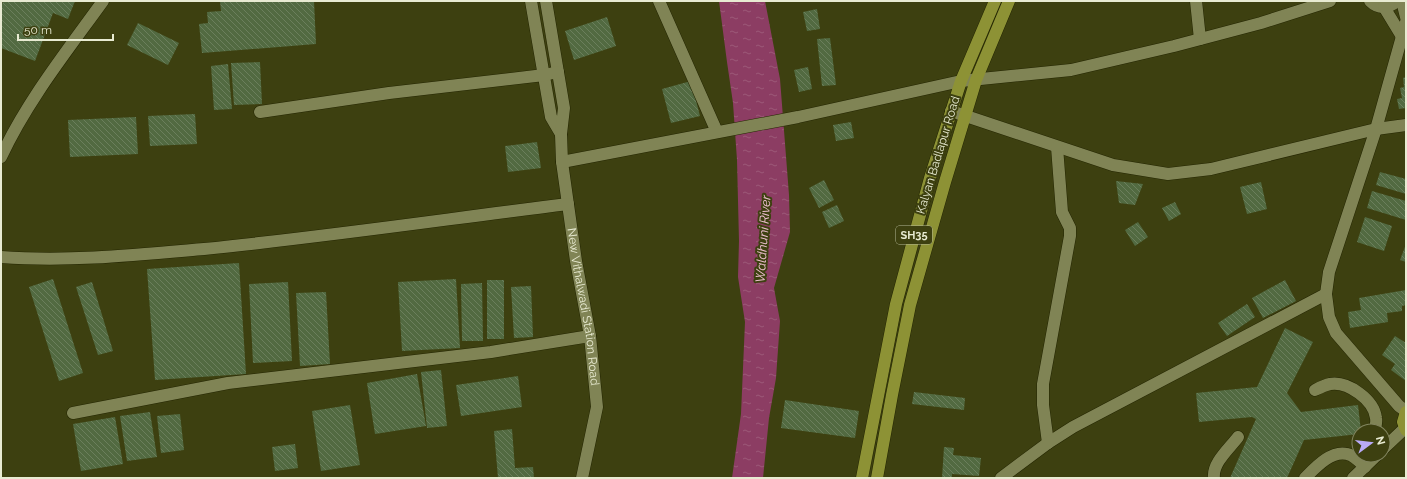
<svg xmlns="http://www.w3.org/2000/svg" width="1407" height="479" viewBox="0 0 1407 479" font-family="Raleway,sans-serif">
<defs>
<pattern id="water-ripples" width="26" height="14" patternUnits="userSpaceOnUse"><rect width="26" height="14" fill="#8c3d63"/><path d="M2 4q2-2 4 0t4 0M15 11q2-2 4 0t4 0" fill="none" stroke="#9c5978"/></pattern>
<pattern id="building-back-hatch" width="6" height="6" patternUnits="userSpaceOnUse"><rect width="6" height="6" fill="#526a41"/><path d="M-1 5l2 2M0 0l6 6M5-1l2 2" fill="none" stroke="#6b7f5c"/></pattern>
</defs>
<rect width="100%" height="100%" fill="#3d4010"/>
<path fill="url(#water-ripples)" d="M719,1H765L780,79L789,195L790,232L774,288L780,321L776,378L769,418L763,478H732L741,414L745,322L738,277L739,241L737,160L733,103L727,62Z"/>
<path fill="url(#building-back-hatch)" d="M3,1H75L68,19L53,13L35,61L1,48V7Z
M220,1H314L316,44L202,53L199,24L208,23L207,12L221,11Z
M817,9L820,29L807,31L803,12Z
M607,17L616,46L574,60L565,31Z
M138,23L179,43L168,65L127,45Z
M830,38L836,85L822,86L817,39Z
M260,62L262,104L234,105L231,63Z
M228,64L232,109L214,110L211,66Z
M808,67L812,89L799,92L794,70Z
M1406,77V108L1399,109L1397,99L1402,98L1400,88L1404,87L1403,78Z
M691,81L700,116L671,123L662,89Z
M195,114L197,144L150,146L148,116Z
M136,117L138,154L70,157L68,120Z
M851,122L854,138L836,141L833,125Z
M537,142L541,168L508,172L505,146Z
M1380,172L1406,179V194L1376,185Z
M824,180L834,200L819,208L809,188Z
M1116,181L1143,184L1135,205L1119,203Z
M1261,182L1267,209L1247,214L1240,187Z
M1372,191L1406,201V220L1367,208Z
M1175,202L1181,214L1169,221L1162,208Z
M837,205L844,221L829,228L822,212Z
M1365,217L1392,226L1384,251L1357,242Z
M1138,222L1148,237L1135,246L1125,230Z
M1406,244V262L1400,260Z
M239,263L246,374L155,380L147,269Z
M53,279L83,373L59,381L29,287Z
M456,279L460,348L402,351L398,282Z
M487,280H504V339H487Z
M1285,280L1296,301L1263,318L1252,298Z
M92,282L113,351L98,355L76,287Z
M288,282L292,361L253,363L249,284Z
M482,283L483,341H462L461,284Z
M531,286L533,337L514,338L511,287Z
M1406,290V305L1402,306V311L1387,313L1388,322L1350,328L1348,312L1361,310L1359,298Z
M326,292L330,364L300,366L296,293Z
M1247,304L1255,317L1227,336L1218,323Z
M1285,328L1313,342L1287,393L1301,412L1358,405L1361,431H1359V434L1304,440L1287,478H1230L1256,419L1252,417L1199,422L1196,393L1257,387Z
M1395,336L1406,343V381L1391,370L1395,364L1382,355Z
M441,370L447,426L427,428L421,372Z
M417,374L426,426L375,434L367,383Z
M518,376L522,407L461,416L456,385Z
M914,392L965,398L964,410L912,404Z
M785,400L859,411L855,438L781,428Z
M350,405L360,465L321,471L312,411Z
M150,412L157,457L127,461L120,416Z
M180,414L184,450L161,453L157,416Z
M115,417L123,464L81,471L73,424Z
M512,429L515,468L533,467L534,478H498L494,431Z
M295,444L298,468L275,471L272,447Z
M944,447L954,448L953,455L981,458L979,476L952,474V478H942Z"/>
<g fill="none" stroke-linecap="round" stroke-linejoin="round">
<g stroke="#242602" stroke-width="13">
<g id="minor">
<path d="M531,1L551,117L561,134"/>
<path id="s1" d="M546,1L564,108L561,134L562,162L576,261L590,336L597,407L582,478"/>
<path d="M659,1L717,132"/>
<path d="M1196,1L1200,39"/>
<path d="M1370,1C1378,9 1388,9 1397,1"/>
<path d="M1400,1L1403,5L1406,17"/>
<path d="M1384,7L1401,35"/>
<path d="M1406,22L1376,129L1329,272L1326,294L1329,317L1336,333L1399,406L1406,411"/>
<path d="M951,111L1113,165L1168,174L1211,169L1376,129L1406,125"/>
<path d="M260,112L389,93L544,75L558,72"/>
<path d="M1,157C27,101 67,51 103,1"/>
<path d="M562,162L798,117L961,81L1071,70L1174,46L1261,23L1330,1"/>
<path d="M1,257C69,262 136,255 204,249C325,237 447,219 568,204"/>
<path d="M1315,390C1319,388 1325,385 1330,384C1348,381 1374,400 1376,418C1377,422 1375,427 1375,431"/>
<path d="M73,413L228,383L491,352L590,336"/>
<path d="M1048,443L1043,405V384L1070,236V228L1062,212L1057,147"/>
<path d="M1383,449L1405,428"/>
<path d="M1001,478L1048,443L1073,427L1326,294"/>
<path d="M1214,478C1212,463 1230,448 1238,437"/>
<path d="M1305,478C1315,468 1331,450 1347,454C1354,455 1360,462 1365,467"/>
<path d="M1353,478L1377,455"/>
</g>
</g>
<g stroke="#242602" stroke-width="13">
<path id="major" d="M1406,412L1403,422L1406,430
M862,478L896,304L930,178L961,81L995,1
M877,478L892,395L910,305L945,182L976,80L1009,1"/>
</g>
<use href="#minor" stroke="#808455" stroke-width="12"/>
<use href="#major" stroke="#8d9235" stroke-width="12"/>
</g>
<g text-anchor="middle" dominant-baseline="central" stroke-width="4" stroke-linejoin="round" paint-order="stroke">
<rect fill="#3d4010" stroke="#b5b898" stroke-width="1" x="896" y="226" width="36" height="18" rx="3"/>
<g font-size="11" font-weight="bold" fill="#e8ebd2">
<text x="914" y="235">SH35</text>
</g>
<g font-size="12" fill="#e8ebd2" stroke="#3d4010">
<text transform="translate(938 155) rotate(-73)">Kalyan Badlapur Road</text>
<text stroke="none"><textPath href="#s1" startOffset="309">New Vithalwadi Station Road</textPath></text>
</g>
<g font-size="13" font-style="italic" fill="#f1c2d4" stroke="#3d4010">
<text transform="translate(763 239) rotate(-86)">Waldhuni River</text>
</g>
</g>
<rect width="1407" height="479" fill="none" stroke="#e8ebd2" stroke-width="4"/>
<g transform="translate(1371 443) rotate(75)"><circle r="19" fill="#3d4010" stroke="#81845e"/>
<path d="M0-3L7 15L0 10L-7 15Z" fill="#b9aaf7"/>
<text y="-6" font-size="11" font-weight="bold" text-anchor="middle" fill="#e8ebd2">N</text>
</g>
<path d="M18 34v6h95v-6" fill="none" stroke="#e8ebd2" stroke-width="2"/>
<text x="24" y="34" font-size="12" fill="#e8ebd2" stroke="#3d4010" stroke-width="3" paint-order="stroke">50 m</text>
</svg>
